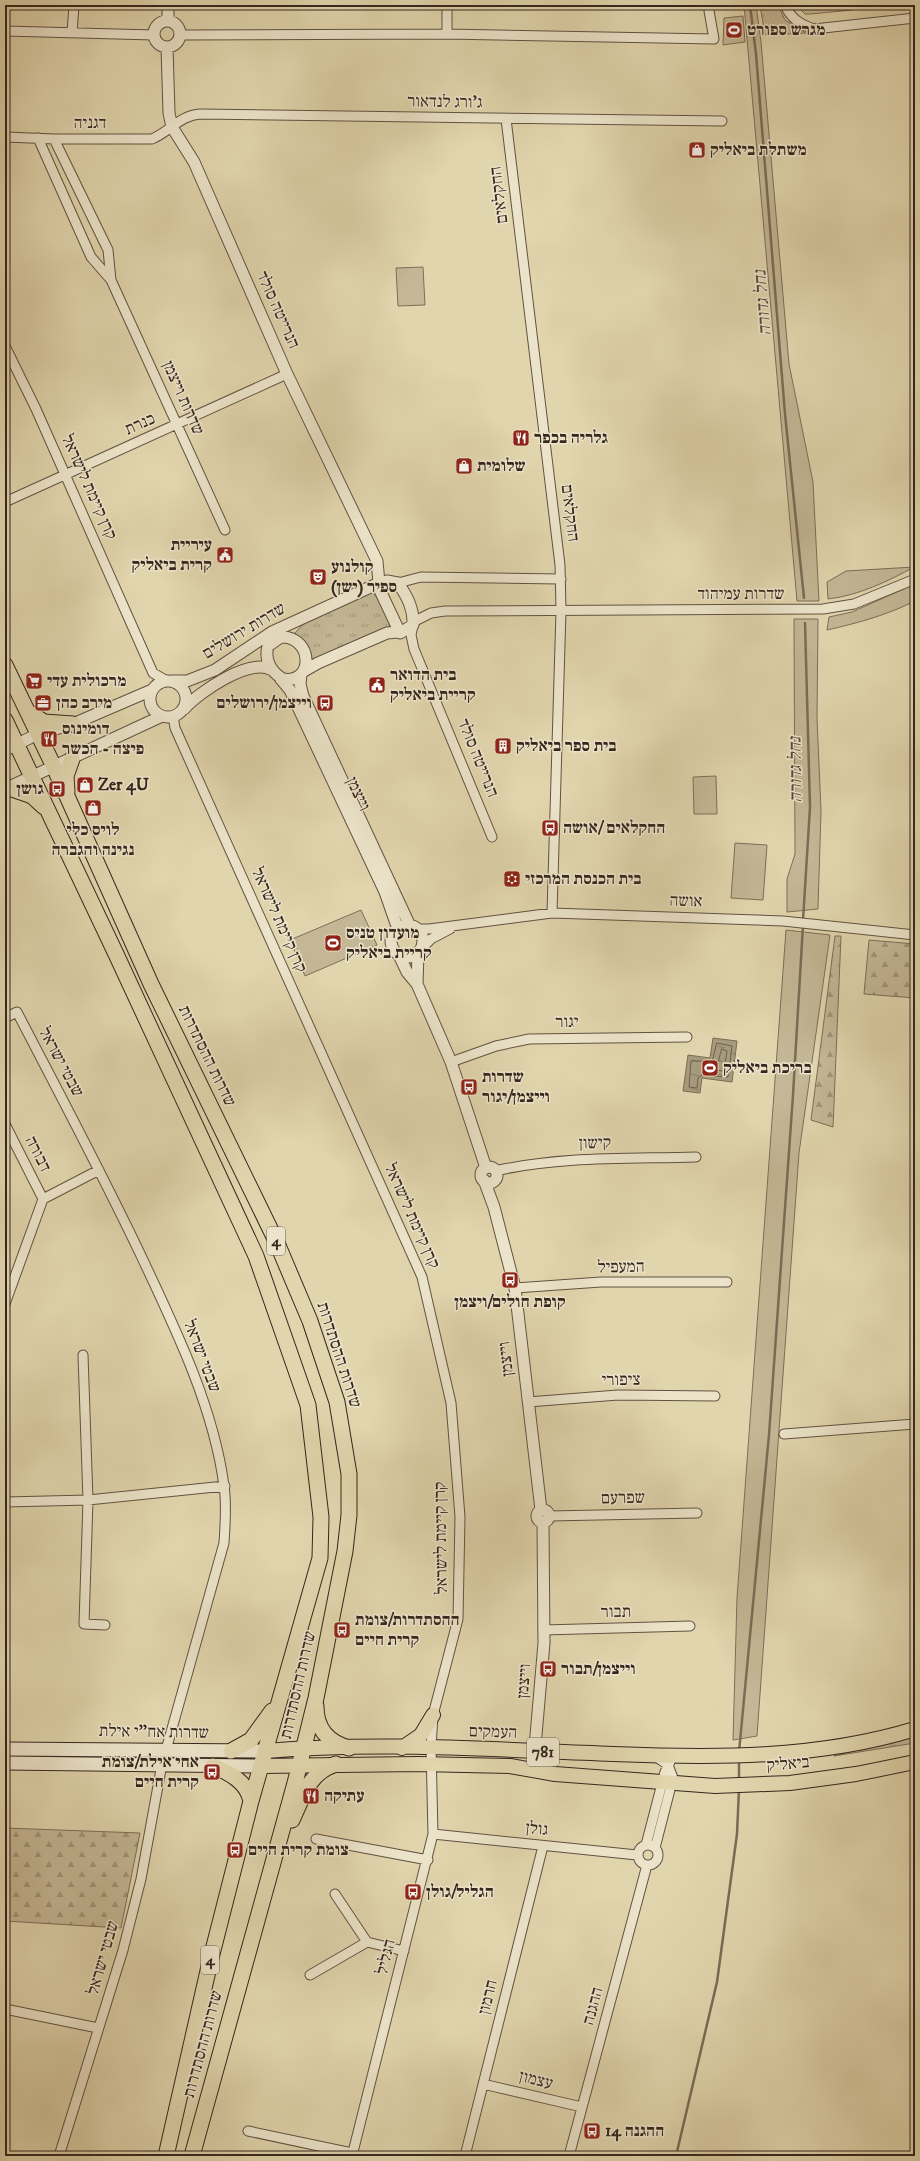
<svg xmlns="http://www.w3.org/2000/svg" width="920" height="2161" viewBox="0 0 920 2161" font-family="'IM FELL DW Pica','Frank Ruhl Libre',serif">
<defs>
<pattern id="forest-firs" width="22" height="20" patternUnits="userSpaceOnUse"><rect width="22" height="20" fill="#c4b795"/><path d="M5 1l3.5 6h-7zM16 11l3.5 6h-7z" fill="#a09579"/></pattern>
<pattern id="park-tufts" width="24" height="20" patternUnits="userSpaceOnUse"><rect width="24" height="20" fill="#c4b795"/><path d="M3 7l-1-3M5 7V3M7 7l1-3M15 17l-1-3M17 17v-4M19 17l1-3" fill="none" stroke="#a09579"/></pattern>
<pattern id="water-ripples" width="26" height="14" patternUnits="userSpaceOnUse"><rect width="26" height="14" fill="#a79a7c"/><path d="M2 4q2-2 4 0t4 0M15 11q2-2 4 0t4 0" fill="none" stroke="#897d65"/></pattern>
</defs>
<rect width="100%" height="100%" fill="#e1d5ad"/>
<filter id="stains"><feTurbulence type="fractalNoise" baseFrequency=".005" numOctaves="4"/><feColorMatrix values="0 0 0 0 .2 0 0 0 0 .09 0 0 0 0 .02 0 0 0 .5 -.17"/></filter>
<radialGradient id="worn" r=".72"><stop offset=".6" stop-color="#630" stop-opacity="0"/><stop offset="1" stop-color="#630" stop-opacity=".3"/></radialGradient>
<path fill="#c4b795" stroke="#7d6e5a" d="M744,5H756L761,42L789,364L813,482L819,601H797Z
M796,5H852V10L811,14H805Z
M743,16L745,42L723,45L724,18Z
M423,267L425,305L398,306L396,268Z
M914,567C889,581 857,596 828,599L827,582L846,571Z
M915,584V601C887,615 858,623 827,630L829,617L852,612Z
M794,619H818L817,718L821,811L818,909L787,912V879L795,854Z
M716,776L717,814H694L693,777Z
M735,843L767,845L763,900L731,898Z
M361,910L377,945L305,976L290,940Z
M786,930L830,935L799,1153L757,1736L733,1740L737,1598Z"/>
<path fill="url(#forest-firs)" stroke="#7d6e5a" d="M835,936H841L833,1127L811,1120Z
M869,940L915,944V998L864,994Z
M5,1828L140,1833L121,1928L5,1921Z"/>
<path fill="url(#park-tufts)" stroke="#7d6e5a" d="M760,5H778L785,20L806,33L765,35Z
M376,589L393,629L311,662L304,644L295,633L306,621Z
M915,1735V1743L834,1756Z"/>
<path fill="url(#water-ripples)" stroke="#7a6c56" d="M713,1038L737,1041L732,1082L702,1078L700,1093L683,1091L688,1055L710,1058Z"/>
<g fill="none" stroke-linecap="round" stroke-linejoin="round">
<path stroke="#6e604d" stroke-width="1" d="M717,1043L732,1046L728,1077L702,1075L698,1078L697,1088L689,1087L691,1061H712Z
M722,1049L727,1051L724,1071L712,1070L711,1068L718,1062Z"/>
<path stroke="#7a6c56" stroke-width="2.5" d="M750,5L756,54L785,414L804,598
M803,920L810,807L805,623
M739,1752L769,1435L793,1095L803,925
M739,1761V1780
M676,2156L717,1982L737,1834L739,1789"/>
<g stroke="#615242" stroke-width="11">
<path id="minor" d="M785,5C791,19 800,24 814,29L915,18
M5,31L154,35
M72,33L74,5
M447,34V5
M179,35L447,34L714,39L708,5
M506,119L560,565L561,611L552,913
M5,137L54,139H152C169,132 181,115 200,114L722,121
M38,138L91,257L111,280
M54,139L108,250L111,280L225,530
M5,346L36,409L153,673L167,681
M5,502L287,374
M398,583L421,577L561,579
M413,622L431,613L445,611L823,609L854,604L915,579
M413,625L411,635L414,649L492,837
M173,716L175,728L422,1277L451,1403L460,1517L458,1619L433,1715L431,1748L433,1834L352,2156
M417,929H429L552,913L783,921L915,935
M422,948L431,939L450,929
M5,1018L17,1012C60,1095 104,1177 144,1262C177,1332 214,1409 224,1486C227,1505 225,1524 224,1543L166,1750
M451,1062L496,1046L529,1039L687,1037
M5,1124L43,1199
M495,1171C561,1156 629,1159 696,1157
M515,1288L601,1282H727
M5,1304L43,1199L99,1170
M83,1355L88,1500L84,1624L105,1625
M528,1402L618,1395L715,1396
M784,1434L915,1424
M5,1502L88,1500L225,1486
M549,1516L697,1513
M543,1630L690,1626
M433,1834L637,1855
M316,1839L428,1860
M638 1855a10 10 0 1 1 20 0a10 10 0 1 1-20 0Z
M646,1845L665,1772L670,1762
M655,1848L673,1778L668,1765L655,1756
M367,1942L404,1951
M310,1975L367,1942L335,1894
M5,2009L98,2028
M483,2084L582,2107
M248,2131L352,2153
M59,2156L123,1950L141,1879L162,1764
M465,2156L543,1846
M569,2156L647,1865"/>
</g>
<g stroke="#615242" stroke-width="13">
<path id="tertiary" d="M168,21V5
M154 34a13 13 0 1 1 26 0a13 13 0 1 1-26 0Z
M167,47L169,113L172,127L194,162L287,374L377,561L379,583
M387,581L398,583C407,596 414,609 413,625L400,633L377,584Z
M281,637C313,636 315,684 283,679C271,672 264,660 268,646Z
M304,671L318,663L387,633L398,632
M301,674L300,684L303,696L410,926
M280,678L290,690L385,892L398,929
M150 699a18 18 0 1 1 36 0a18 18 0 1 1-36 0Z
M171,681H187L215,670L272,632L377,584
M184,709C199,692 250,657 272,670
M5,750L38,734L73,724L152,690
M5,789L162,716
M391 941a16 16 0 1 1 32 0a16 16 0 1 1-32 0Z
M399,955L407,972L417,984L451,1062L486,1168
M417,984L418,953
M481 1175a8 8 0 1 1 16 0a8 8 0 1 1-16 0Z
M484,1180L494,1207L515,1288L541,1510
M537 1516a6 6 0 1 1 12 0a6 6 0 1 1-12 0Z
M533,1770L544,1643L543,1523"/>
</g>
<g stroke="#36261e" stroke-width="15">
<path id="secondary" d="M5,1749L266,1751
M5,1763L261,1766"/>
</g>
<g stroke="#36261e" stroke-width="16">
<path id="primary" d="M402,1748L421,1735L433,1715
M266,1751C381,1741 498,1750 613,1754C714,1758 817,1759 915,1729
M261,1766L419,1764L510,1766L555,1774L715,1786L790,1783L856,1774L915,1762"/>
</g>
<g stroke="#36261e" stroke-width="17">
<path id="trunk" d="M5,665L54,767L151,984L277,1243L310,1321L337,1402L349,1474V1515L345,1551L316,1698L295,1783L192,2156
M27,711L44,722L73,724
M5,720L116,954L256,1256L308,1405L321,1517L320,1558L251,1801L210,1962L166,2156
M9,788L32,796L44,807
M67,792L66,776L72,759
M316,1706C316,1729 328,1742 349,1748
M231,1751L251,1740L272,1711
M213,1766C230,1773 247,1782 251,1801
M292,1820C303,1797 309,1772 336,1764"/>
</g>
<use href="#minor" stroke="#ece4ca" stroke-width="9"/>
<use href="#tertiary" stroke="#ece4ca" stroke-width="11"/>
<use href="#secondary" stroke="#ece4ca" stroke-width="13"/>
<use href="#primary" stroke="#e1d5ad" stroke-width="14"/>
<use href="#trunk" stroke="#e1d5ad" stroke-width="15"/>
</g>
<defs>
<g id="stadium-square" transform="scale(0.9)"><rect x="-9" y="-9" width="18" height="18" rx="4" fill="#8f2418" stroke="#ece4ca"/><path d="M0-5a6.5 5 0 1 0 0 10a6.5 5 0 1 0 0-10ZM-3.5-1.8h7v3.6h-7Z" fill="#fff"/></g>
<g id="shop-square" transform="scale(0.9)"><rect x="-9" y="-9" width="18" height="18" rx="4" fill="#8f2418" stroke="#ece4ca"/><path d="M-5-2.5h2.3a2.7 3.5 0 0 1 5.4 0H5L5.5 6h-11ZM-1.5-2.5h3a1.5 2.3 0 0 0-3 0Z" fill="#fff"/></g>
<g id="restaurant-square" transform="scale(0.9)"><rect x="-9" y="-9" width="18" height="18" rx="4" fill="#8f2418" stroke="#ece4ca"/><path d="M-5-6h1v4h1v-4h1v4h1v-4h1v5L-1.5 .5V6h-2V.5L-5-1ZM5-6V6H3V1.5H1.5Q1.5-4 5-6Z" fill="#fff"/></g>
<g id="civic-square" transform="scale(0.9)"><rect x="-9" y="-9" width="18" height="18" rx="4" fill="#8f2418" stroke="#ece4ca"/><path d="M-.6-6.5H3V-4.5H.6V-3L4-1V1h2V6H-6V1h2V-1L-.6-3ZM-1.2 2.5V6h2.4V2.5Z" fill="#fff"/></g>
<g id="theatre-square" transform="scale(0.9)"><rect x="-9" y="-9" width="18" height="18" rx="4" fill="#8f2418" stroke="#ece4ca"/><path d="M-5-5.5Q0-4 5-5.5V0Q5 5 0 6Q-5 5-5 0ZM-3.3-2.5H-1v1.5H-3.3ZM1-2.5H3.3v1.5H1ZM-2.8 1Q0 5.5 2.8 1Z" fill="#fff"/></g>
<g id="supermarket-square" transform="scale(0.9)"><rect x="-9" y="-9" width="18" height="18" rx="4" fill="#8f2418" stroke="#ece4ca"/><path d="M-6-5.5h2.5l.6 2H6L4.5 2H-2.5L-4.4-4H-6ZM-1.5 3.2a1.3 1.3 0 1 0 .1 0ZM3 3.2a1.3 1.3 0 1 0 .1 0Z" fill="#fff"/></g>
<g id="office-square" transform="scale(0.9)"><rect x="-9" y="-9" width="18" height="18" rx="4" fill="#8f2418" stroke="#ece4ca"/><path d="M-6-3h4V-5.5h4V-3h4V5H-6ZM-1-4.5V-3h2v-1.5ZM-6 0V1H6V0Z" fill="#fff"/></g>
<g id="bus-square" transform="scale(0.9)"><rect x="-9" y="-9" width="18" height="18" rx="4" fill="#8f2418" stroke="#ece4ca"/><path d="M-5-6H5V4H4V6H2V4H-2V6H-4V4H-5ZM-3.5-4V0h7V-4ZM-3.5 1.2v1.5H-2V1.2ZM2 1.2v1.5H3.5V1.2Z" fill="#fff"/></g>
<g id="building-square" transform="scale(0.9)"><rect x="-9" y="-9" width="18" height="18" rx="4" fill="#8f2418" stroke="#ece4ca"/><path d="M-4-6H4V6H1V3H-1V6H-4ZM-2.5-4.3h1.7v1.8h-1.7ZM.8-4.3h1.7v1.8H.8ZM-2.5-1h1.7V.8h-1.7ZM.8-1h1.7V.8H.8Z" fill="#fff"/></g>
<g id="synagogue-square" transform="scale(0.9)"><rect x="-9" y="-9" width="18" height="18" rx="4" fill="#8f2418" stroke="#ece4ca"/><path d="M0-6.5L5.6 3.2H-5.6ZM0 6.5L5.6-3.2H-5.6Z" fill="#fff"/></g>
</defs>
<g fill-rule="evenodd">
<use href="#stadium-square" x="734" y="30"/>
<use href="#shop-square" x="697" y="150"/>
<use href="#restaurant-square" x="521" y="438"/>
<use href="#shop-square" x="464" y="466"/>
<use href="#civic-square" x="225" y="555"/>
<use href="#theatre-square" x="318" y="577"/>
<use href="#supermarket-square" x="34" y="681"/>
<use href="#civic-square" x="377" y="685"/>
<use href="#office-square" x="43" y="703"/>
<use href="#bus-square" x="325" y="703"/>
<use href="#restaurant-square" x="49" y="739"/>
<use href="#building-square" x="503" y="746"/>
<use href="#shop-square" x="85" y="785"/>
<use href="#bus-square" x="57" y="789"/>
<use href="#shop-square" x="93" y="808"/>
<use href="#bus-square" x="550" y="828"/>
<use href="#synagogue-square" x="512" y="879"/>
<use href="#stadium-square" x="333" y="943"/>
<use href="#stadium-square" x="710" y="1068"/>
<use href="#bus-square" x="469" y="1087"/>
<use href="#bus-square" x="510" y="1280"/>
<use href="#bus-square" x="342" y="1630"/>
<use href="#bus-square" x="548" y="1669"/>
<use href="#bus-square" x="212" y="1772"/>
<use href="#restaurant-square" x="311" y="1796"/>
<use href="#bus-square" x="235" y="1850"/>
<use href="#bus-square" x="413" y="1892"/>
<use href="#bus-square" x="592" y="2131"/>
</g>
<g text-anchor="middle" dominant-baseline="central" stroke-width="3" stroke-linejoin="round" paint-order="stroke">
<g fill="#ece4ca" stroke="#6d5f52" stroke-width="1">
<rect x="267" y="1227" width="18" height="28" rx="3"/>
<rect x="527" y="1738" width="32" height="28" rx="3"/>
<rect x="201" y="1946" width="18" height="28" rx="3"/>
</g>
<g font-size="16" font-weight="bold" fill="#36261e">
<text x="276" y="1241">4</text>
<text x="543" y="1752">781</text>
<text x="210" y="1960">4</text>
</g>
<g font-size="17" font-weight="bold" fill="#36261e" stroke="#ece4ca" text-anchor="start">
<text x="747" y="30">מגרש ספורט</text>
<text x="710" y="150">משתלת ביאליק</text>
<text x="534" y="438">גלריה בכפר</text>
<text x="477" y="466">שלומית</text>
<text x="212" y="545" text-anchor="end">עיריית<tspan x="212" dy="20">קרית ביאליק</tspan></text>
<text x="331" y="567">קולנוע<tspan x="331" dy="20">ספיר (ישן)</tspan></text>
<text x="390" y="675">בית הדואר<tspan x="390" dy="20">קריית ביאליק</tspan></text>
<text x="47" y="681">מרכולית עדי</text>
<text x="56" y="703">מירב כהן</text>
<text x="312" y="703" text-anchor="end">וייצמן/ירושלים</text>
<text x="62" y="729">דומינוס<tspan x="62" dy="20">פיצה - הכשר</tspan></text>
<text x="516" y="746">בית ספר ביאליק</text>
<text x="98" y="785">Zer 4U</text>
<text x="44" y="789" text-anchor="end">גושן</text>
<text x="563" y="828">החקלאים /אושה</text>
<text x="93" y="830" text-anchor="middle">לויס כלי<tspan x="93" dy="20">נגינה והגברה</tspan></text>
<text x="525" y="879">בית הכנסת המרכזי</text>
<text x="346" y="933">מועדון טניס<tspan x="346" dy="20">קריית ביאליק</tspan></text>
<text x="723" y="1068">בריכת ביאליק</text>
<text x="482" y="1077">שדרות<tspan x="482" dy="20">וייצמן/יגור</tspan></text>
<text x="510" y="1302" text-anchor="middle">קופת חולים/ויצמן</text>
<text x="355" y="1620">ההסתדרות/צומת<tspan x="355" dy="20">קרית חיים</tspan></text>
<text x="561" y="1669">וייצמן/תבור</text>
<text x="199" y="1762" text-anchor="end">אחי אילת/צומת<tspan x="199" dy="20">קרית חיים</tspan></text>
<text x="324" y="1796">עתיקה</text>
<text x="248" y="1850">צומת קרית חיים</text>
<text x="426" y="1892">הגליל/גולן</text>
<text x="605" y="2131">ההגנה 14</text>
</g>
<g font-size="17" fill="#36261e" stroke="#ece4ca">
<text transform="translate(445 102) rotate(1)">ג'ורג לנדאור</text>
<text x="90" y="123">דגניה</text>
<text transform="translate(499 195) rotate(-97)">החקלאים</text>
<text transform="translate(278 310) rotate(66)">הנרייטה סולד</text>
<text transform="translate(183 398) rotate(66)">שדרות וייצמן</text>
<text transform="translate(140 424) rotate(-24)">כנרת</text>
<text transform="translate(89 487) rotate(66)">קרן קיימת לישראל</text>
<text transform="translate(570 513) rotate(83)">החקלאים</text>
<text x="741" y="594">שדרות עמיהוד</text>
<text transform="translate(244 631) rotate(-31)">שדרות ירושלים</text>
<text transform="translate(478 758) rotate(68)">הנרייטה סולד</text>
<text transform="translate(358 794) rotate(65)">וייצמן</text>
<text transform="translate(686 901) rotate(2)">אושה</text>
<text transform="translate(279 920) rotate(66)">קרן קיימת לישראל</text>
<text transform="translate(567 1022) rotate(-1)">יגור</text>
<text transform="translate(207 1056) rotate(64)">שדרות ההסתדרות</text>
<text transform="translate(61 1062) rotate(62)">שבטי ישראל</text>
<text transform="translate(595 1143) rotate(-1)">קישון</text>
<text transform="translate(38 1154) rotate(63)">דבורה</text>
<text transform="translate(412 1216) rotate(66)">קרן קיימת לישראל</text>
<text transform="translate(621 1267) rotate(-1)">המעפיל</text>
<text transform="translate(339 1355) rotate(72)">שדרות ההסתדרות</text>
<text transform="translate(202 1356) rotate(69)">שבטי ישראל</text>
<text transform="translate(506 1359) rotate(-97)">וייצמן</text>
<text transform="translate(621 1380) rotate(-1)">ציפורי</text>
<text transform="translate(623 1498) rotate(-1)">שפרעם</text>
<text transform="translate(441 1538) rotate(-91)">קרן קיימת לישראל</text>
<text transform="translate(616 1612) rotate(-1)">תבור</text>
<text transform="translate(524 1681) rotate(-86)">וייצמן</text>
<text transform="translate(298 1685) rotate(-77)">שדרות ההסתדרות</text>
<text transform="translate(154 1732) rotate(1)">שדרות אח"י אילת</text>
<text transform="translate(493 1732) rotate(2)">העמקים</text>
<text transform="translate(788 1764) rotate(-5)">ביאליק</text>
<text transform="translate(537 1829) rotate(6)">גולן</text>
<text transform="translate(386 1957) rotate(-76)">הגליל</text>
<text transform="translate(103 1958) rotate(-74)">שבטי ישראל</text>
<text transform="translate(488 1997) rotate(-76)">חרמון</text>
<text transform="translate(593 2006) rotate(-75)">ההגנה</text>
<text transform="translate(203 2044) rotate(-75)">שדרות ההסתדרות</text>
<text transform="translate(536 2080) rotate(14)">עצמון</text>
</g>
<g font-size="18" font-style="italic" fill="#58493a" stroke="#ece4ca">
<text transform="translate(763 303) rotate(-95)">נחל גדורה</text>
<text transform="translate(796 770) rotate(-91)">נחל גדורה</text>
</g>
</g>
<rect width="920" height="2161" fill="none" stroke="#e1d5ad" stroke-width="20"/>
<rect x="6" y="6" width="908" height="2149" fill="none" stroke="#36261e" stroke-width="2"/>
<rect x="10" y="10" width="900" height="2141" fill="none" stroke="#36261e"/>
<rect width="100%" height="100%" filter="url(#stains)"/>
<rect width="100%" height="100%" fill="url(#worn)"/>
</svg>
